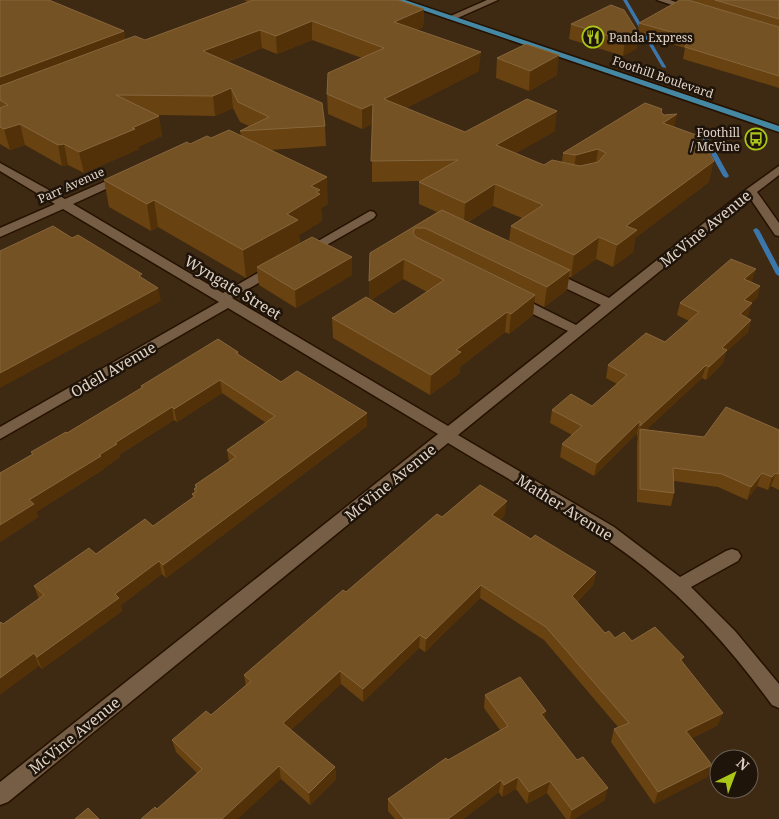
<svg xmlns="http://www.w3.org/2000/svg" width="779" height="819" viewBox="0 0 779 819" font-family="'Noto Serif',serif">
<rect width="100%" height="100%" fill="#3e2912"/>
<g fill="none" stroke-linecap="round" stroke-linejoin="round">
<path fill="#3c77ac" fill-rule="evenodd" d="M623,0H627L666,67V68L662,67Z
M699,125L702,127L729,176L728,177L726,178L723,176L696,127Z
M756,228L759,230L779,268V276L776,274L753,230Z"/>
<g stroke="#251100" stroke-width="3">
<path id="minor" d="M487,0H498L453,20L446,18Z
M657,0H670L697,9L693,12Z
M0,163L65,199L120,175H128L130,177L128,179L73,204L223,293L270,266H278L280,269L278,272L232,298L448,426L568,331L510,303L508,300L510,297H520L576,325L601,305L546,279L545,276L546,273H556L609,298L747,189L779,166V175L757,192L779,223V236L775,235L750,198L458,435L614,527L680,577L726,551L732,549L738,551L741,556L738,561L691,587L735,631L779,684V708L772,705C735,654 693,606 644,567C583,519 514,483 448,443L8,802L0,805V782L438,434L228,308L0,439V427L219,302L63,209L0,237V228L55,204L0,171Z
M370,211L374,212L376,215L374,218L309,255H301L299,252Z"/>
</g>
<g stroke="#251100" stroke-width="3">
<path id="major" d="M393,0H405L779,126V132Z"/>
</g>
<use href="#minor" fill="#765e46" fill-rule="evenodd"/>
<use href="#major" fill="#4488a3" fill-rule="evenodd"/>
</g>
<path fill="#684210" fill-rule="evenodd" d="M0,0L124,31L125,40H145L248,2L244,0H398L424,9L423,27L417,30L479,71L406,108L465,132L555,131L516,153L544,165L562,162L563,153L661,112L675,127L709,182L635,238L633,252L613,267L596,259L571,277H569L567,290L544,307L534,302L533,315L509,334L505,332L460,367V373L430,395L333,338L332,318L369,300L370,253L437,212L419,204V182L421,181L372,182V124L362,129L328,114L327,94L362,58L312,40L277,54L262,48L227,62L325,126L326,146L270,150L328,204L321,208L322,221L299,235L300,244L352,257V275L296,308L259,285L257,271L246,278L158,227L151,231L109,207L104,180L190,144L211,138L241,136L240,131L249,126L240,122L233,108L215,116L158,115L162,136L138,147L139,149L84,173L68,165L62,166L25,145L10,150L0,144ZM493,206L522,218L511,226L509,241L468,222ZM403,279L427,292L394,314L371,300Z
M691,0H779V88L683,59L685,48L639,34L636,49L623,56L569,39L571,24L638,32L639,23L691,1Z
M497,58L557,75L529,91L496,78Z
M752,281L751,282L760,286L757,298L751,303L748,316L746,317L751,320L748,332L726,352L723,363L706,380L702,378L646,430L704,437L779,430V490L771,486L768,490L757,486L747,500L718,487L674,481V493L671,506L637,502V442L638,438L637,439V433L594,476L560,457L562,444L572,435L550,423L552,410L592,406L617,384L606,378L608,365L665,342L689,321L677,315L680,303Z
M238,352L239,355L281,382L367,413V426L166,578L162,574L121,605L122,611L42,669L3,624L39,599L34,586L153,526L193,498L192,494L194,493V489L195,488V485L229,462L227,450L266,423L222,393L177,422L174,420L119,455L120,457L104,468V469L36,512L38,517L0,542V473L32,454L31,452L67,433L141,388V386Z
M505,514L500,520L531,539L596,572L593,585L577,602L605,633L615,638L632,641L684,657L682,661L718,725L692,738L712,765L707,777L654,804L611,742L614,729L618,727L544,640L480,598L425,652L419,648L363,702L341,684L291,730L335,767L336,779L310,805L281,779L197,773L176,752L172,740L211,715L246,686L244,675L346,592L442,517Z
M485,695L545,719L605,800L574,819H566L547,793L527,804L516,789L502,797L499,792L463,819H395L388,811V799L448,760L500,730L484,708Z"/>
<path fill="#523108" d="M424,9L423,27L394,40V22Z
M312,21V40L277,54L276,36Z
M260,30L262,48L205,70L203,51Z
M124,31L127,50L0,98V77Z
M639,34L636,49L623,56L625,41Z
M481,52L479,71L384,119V99Z
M559,55L557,75L529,91L530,71Z
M231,88L233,108L215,116L213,96Z
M373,104V124L362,129V109Z
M557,111L555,131L494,166L496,145Z
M677,114L673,134L663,123Z
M159,116L162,136L138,147L139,149L84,173L79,152L132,128Z
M20,124L25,145L10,150L4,129Z
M64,144L68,165L62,166L58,145Z
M598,149L595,170L573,176L576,155Z
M714,161L709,182L635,238L633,252L613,267L617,245L626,226Z
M327,177L328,204L321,208L322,221L299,235L300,247L257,267V271L246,278L243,250L311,186Z
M495,184L493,206L464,224L465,203Z
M154,200L158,227L151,231L147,204Z
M599,237L596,259L571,277L574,255Z
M352,257V275L296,308L295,290Z
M404,259L403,279L369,301V281Z
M756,269L752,281L741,291L744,279Z
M570,270L567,290L544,307L547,287Z
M760,286L757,298L741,313L744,300Z
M158,288L161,301L0,388V373Z
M535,295L533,315L509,334L511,314Z
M752,303L748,316L736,327L740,314Z
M507,312L505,332L460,367V373L430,395L431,375L456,350Z
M751,320L748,332L726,352L723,363L706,380L709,367L722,348Z
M706,365L702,378L640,436V429L638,438L637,439L640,426Z
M220,380L222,393L177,422L174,409Z
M172,407L174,420L119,455L120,457L104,468V469L36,512L38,517L0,542V525L29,500L99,455L115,443Z
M367,413V426L166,578L163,565Z
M640,421L637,433L594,476L597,463Z
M762,473L757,486L747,500L751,487Z
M776,473L771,486L768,490L772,477Z
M507,501L505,514L491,528L492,515Z
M159,561L162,574L121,605L122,611L42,669L37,657L115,594Z
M596,572L593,585L569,609L572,596Z
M481,585L480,598L425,652L426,639Z
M420,635L419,648L363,702V689Z
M34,653L39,666L0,695V678Z
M340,671L341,684L285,736L283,723Z
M546,711L544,723L541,714Z
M723,713L718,725L682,743L686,731Z
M712,765L707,777L654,804L658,792Z
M279,766L281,779L238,819H222Z
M335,767L336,779L310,805L309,793Z
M518,777L516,789L502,797L504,785Z
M501,780L499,792L463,819H448Z
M550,781L547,793L527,804L529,792Z
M608,788L605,800L574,819H570L572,810Z"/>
<path fill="#755223" stroke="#86663d" d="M0,0H49L124,31L0,77Z
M253,0H398L424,9L394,22L481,52L384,99L465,132L527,99L557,111L496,145L544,165L552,160L580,166L598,162L606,153L598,149L576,155L563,153L645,103L662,109L661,112L664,115L677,114L663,123L699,136L714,161L626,226L637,230L617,245L599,237L574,255L511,226L543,205L495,184L465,203L419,182L458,160L371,161L373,104L362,109L327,94L328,73L384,48L312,21L276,36L260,30L203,51L322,103L325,126L240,131L269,117L238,102L231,88L213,96L116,95L159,116L132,128L135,129L79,152L64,144L58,145L20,124L4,129L0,127V108L8,105L0,100V86L135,36L145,40Z
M680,0H688L779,27V76L685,47L689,37L639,23Z
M715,0H779V19Z
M611,5L624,10L639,34L625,41L571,24Z
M526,44L559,55L530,71L497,58Z
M229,130L327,177L311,186L320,190L316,192L320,194L287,214L298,220L243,250L154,200L147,204L104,180L187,142L190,144L207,136L211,138Z
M442,210L570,270L547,287L425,228H415L413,233L416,237L535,295L511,314L507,312L456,350L461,352L431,375L332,318L366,297L394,314L444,280L404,259L369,281L370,253Z
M53,226L72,238L78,235L142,274L139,276L158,288L0,373V251Z
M312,237L352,257L295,290L257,267Z
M731,259L756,269L744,279L760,286L744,300L752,303L740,314L751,320L722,348L727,350L709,367L706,365L699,372L640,426V421L597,463L562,444L582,426L552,410L571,394L592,406L627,375L608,365L646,333L665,342L699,312L680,303Z
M218,339L238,352L236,353L281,382L297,371L367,413L163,565L159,561L115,594L119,598L37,657L34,653L0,678V623L1,622L3,624L44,595L34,586L89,548L96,554L145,519L153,526L195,496L192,494L197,491L194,489L197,487L195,485L236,457L227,450L275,416L220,380L174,409L172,407L115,443L117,444L99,455L101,456L29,500L34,504L0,525V473L33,454L31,452L66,432L67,433L143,387L141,386Z
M726,407L779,430V474L776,473L772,477L762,473L751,487L722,474L673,468L674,493L640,489V429L704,437Z
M480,485L507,501L492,515L531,539L535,535L596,572L572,596L605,633L609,631L615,638L624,632L632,641L655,627L684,657L680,659L723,713L686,731L712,765L658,792L614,729L629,723L546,627L481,585L426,639L420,635L363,689L340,671L283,723L335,767L309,793L279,766L222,819H141L155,807L157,809L202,769L172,740L206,711L211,715L251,681L244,675L343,590L346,592L437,514L442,517Z
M520,677L546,711L541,714L577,760L583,757L608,788L572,810L550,781L529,792L518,777L504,785L501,780L448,819H404L388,799L446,758L448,760L508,726L485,695Z
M88,808L99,819H75Z"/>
<defs>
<g id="restaurant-ring" transform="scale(1.125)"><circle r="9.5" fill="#1e140a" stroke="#aac719" stroke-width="1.5"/><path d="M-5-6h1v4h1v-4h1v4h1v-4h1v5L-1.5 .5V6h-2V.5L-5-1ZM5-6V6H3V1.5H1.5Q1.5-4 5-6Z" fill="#aac719"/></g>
<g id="bus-ring" transform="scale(1.125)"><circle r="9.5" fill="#1e140a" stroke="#aac719" stroke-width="1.5"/><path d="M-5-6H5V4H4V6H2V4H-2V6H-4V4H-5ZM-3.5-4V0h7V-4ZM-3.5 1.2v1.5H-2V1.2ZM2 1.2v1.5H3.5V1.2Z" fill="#aac719"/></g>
</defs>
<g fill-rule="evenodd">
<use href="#restaurant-ring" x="593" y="37"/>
<use href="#bus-ring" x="756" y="139"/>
</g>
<g text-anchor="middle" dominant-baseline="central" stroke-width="5" stroke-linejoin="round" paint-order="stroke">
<g font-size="12" fill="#e1d3c6" stroke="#1e140a" text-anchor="start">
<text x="609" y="37">Panda Express</text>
<text x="740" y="132" text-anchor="end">Foothill<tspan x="740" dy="14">/ McVine</tspan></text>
</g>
<g font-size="12" fill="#e1d3c6" stroke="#1e140a">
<text transform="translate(663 77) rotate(19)">Foothill Boulevard</text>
<text transform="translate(71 185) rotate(-24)">Parr Avenue</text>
</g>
<g font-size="15" fill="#e1d3c6" stroke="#1e140a">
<text transform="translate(705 228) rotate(-39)">McVine Avenue</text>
<text transform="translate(233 287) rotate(31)">Wyngate Street</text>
<text transform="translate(113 369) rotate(-30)">Odell Avenue</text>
<text transform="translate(390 482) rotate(-39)">McVine Avenue</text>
<text transform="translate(565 507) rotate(32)">Mather Avenue</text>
<text transform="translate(74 735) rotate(-39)">McVine Avenue</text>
</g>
</g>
<g transform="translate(734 774) rotate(42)"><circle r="24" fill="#1e140a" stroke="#6c6055"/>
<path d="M0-4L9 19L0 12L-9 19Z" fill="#aac719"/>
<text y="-8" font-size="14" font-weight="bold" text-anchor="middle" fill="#e1d3c6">N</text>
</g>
</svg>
